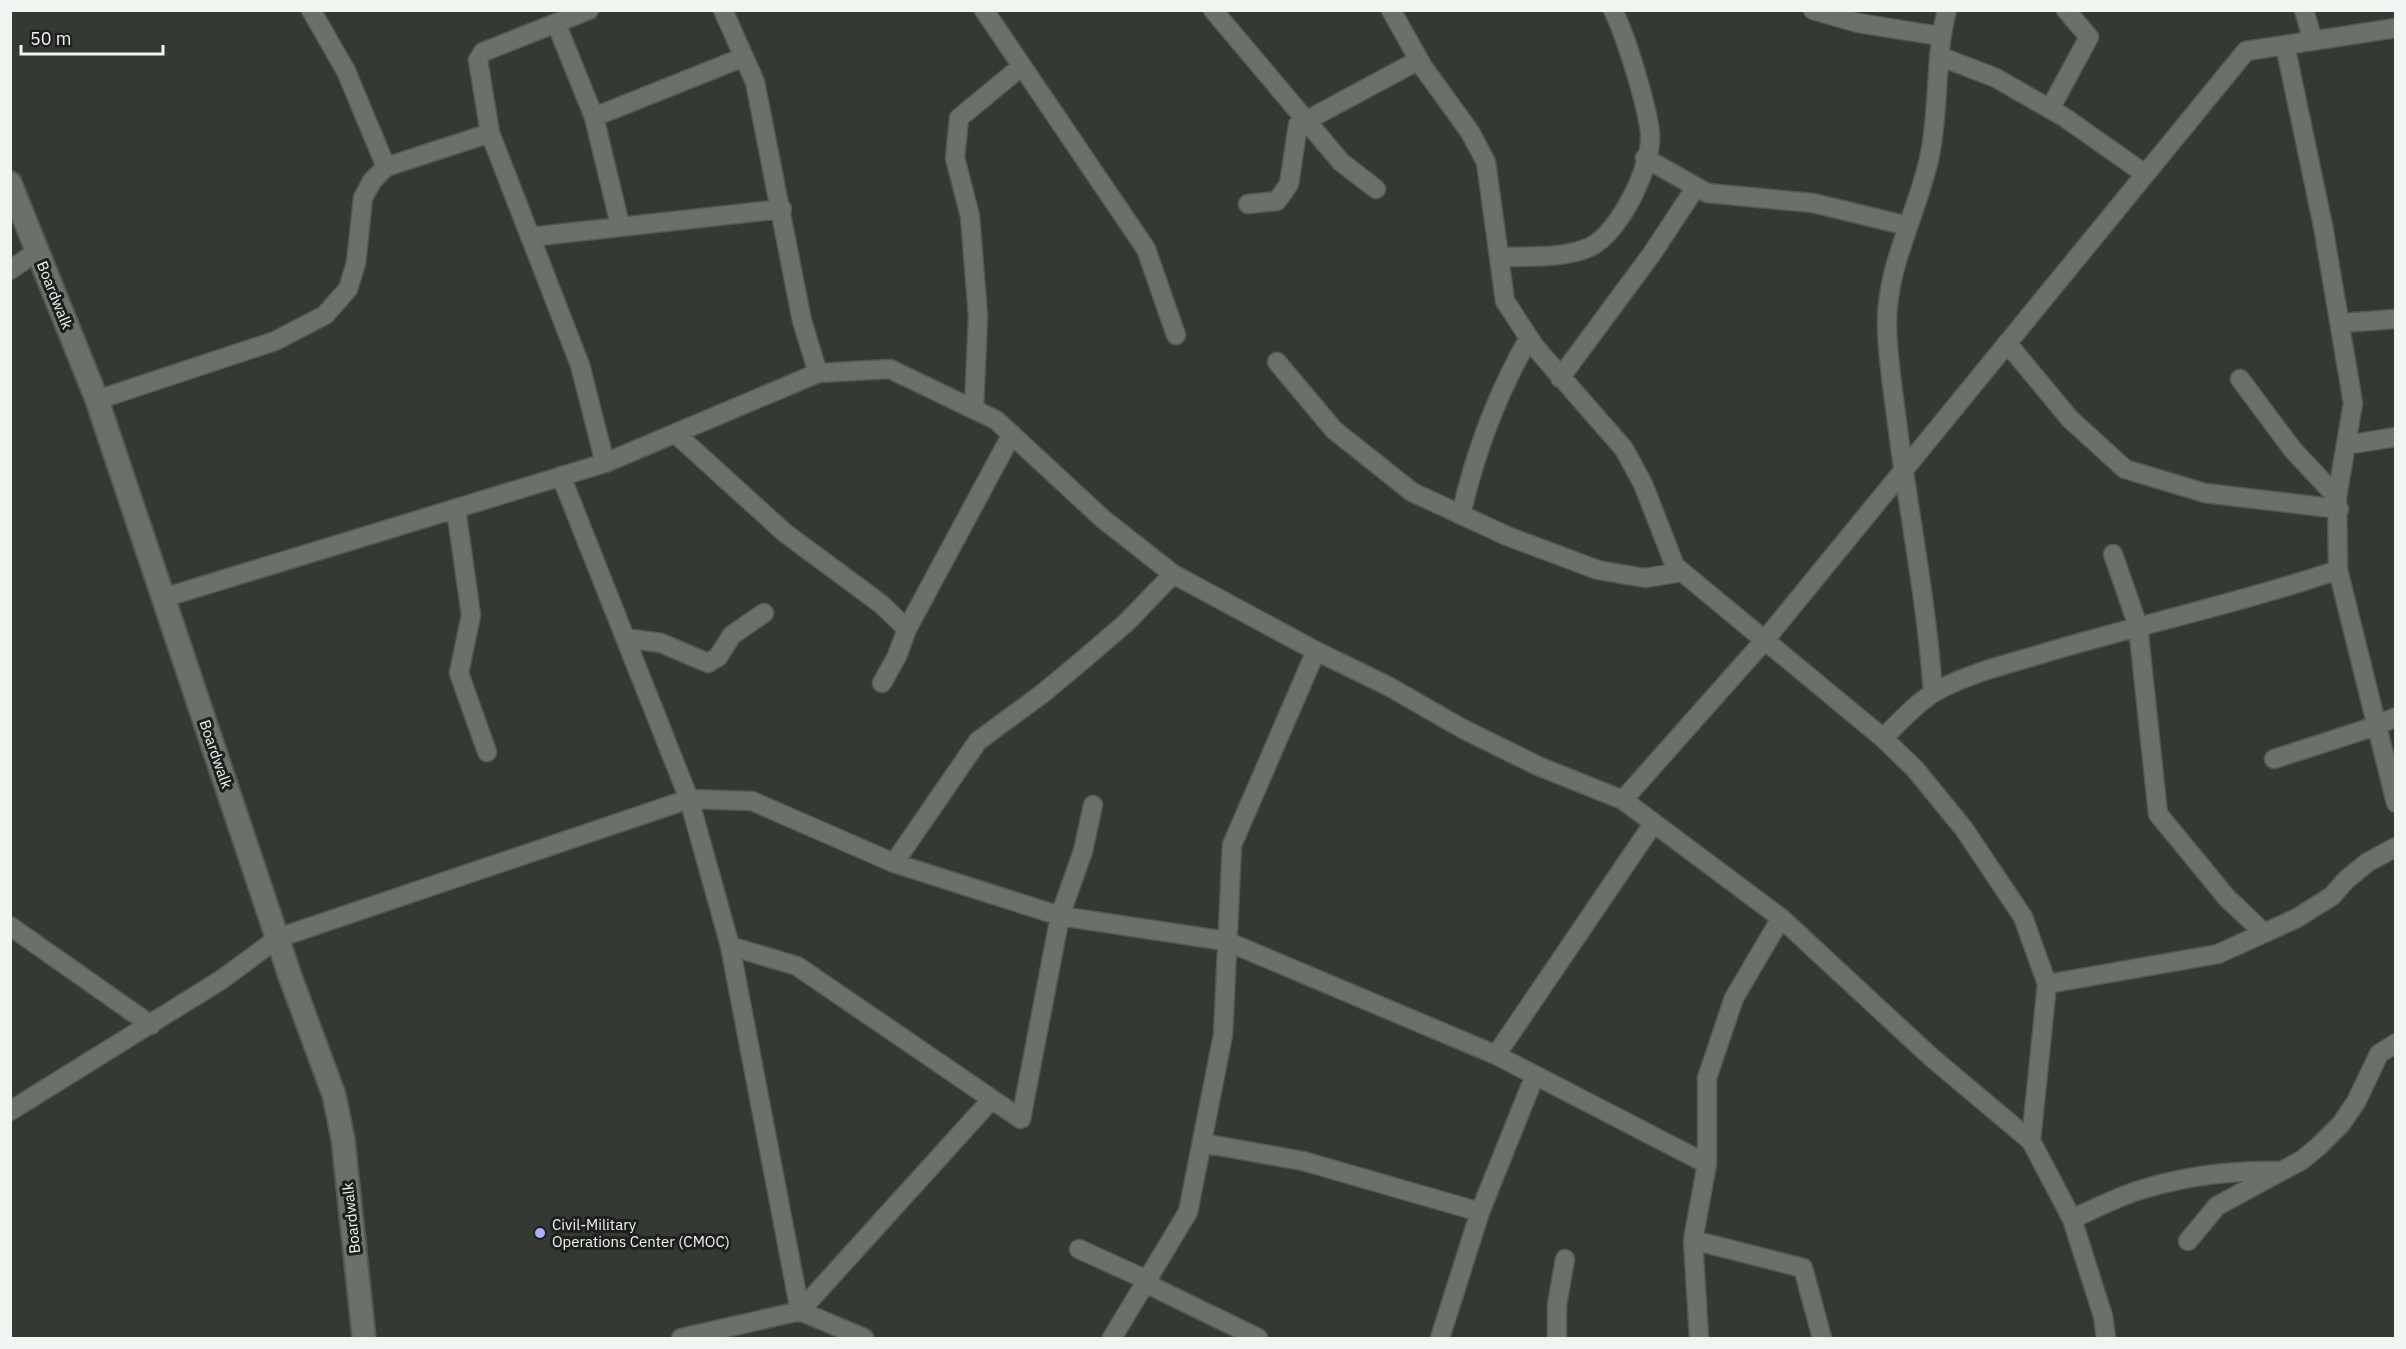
<svg xmlns="http://www.w3.org/2000/svg" width="2406" height="1349" viewBox="0 0 2406 1349" font-family="'IBM Plex Sans',sans-serif">
<rect width="100%" height="100%" fill="#343934"/>
<g fill="none" stroke-linecap="round" stroke-linejoin="round">
<g stroke="#535853" stroke-width="21">
<path id="minor" d="M311,10L346,71L386,167
M589,10L483,52L478,60L490,133L580,365L605,463
M723,10L755,82L802,321L818,373
M984,10L1146,249L1176,335
M1213,10L1341,162L1376,189
M1391,10L1423,67L1470,132L1486,162L1505,301L1535,347L1624,449L1643,484L1675,566L1883,738L1915,769L1964,829L2023,917L2047,984L2031,1141
M1813,10L1858,23L1940,36
M2304,10L2313,41
M556,23L594,117L620,225
M2285,45L2323,226L2353,403L2337,497L2338,570L2396,803
M1939,56L1996,78L2064,117L2145,174
M2050,109L2089,37L2066,10
M594,117L744,57
M1645,158L1707,193L1813,203L1908,226
M1248,204L1277,201L1289,184L1298,125L1419,60
M530,237L782,209
M1500,257C1529,256 1563,259 1590,247C1620,233 1653,164 1650,133C1647,105 1626,36 1613,10
M10,270L38,251
M2341,323L2396,319
M2007,343L2070,419L2125,469L2205,493L2339,509
M1277,362L1334,430L1412,492L1507,536L1598,570L1645,578L1682,572
M1560,378L1651,255L1696,187
M2240,379L2293,450L2337,497
M97,400L275,341L325,315L348,289L356,263L363,198L372,181L386,167L490,133
M974,409L978,316L970,216L955,158L959,118L1022,66
M676,434L785,533L881,604L907,629
M2346,445L2396,437
M561,476L689,799L730,946L800,1311
M456,509L471,615L459,673L487,752
M1461,515C1475,452 1497,394 1529,338
M2113,554L2138,626L2158,814L2227,898L2264,933
M163,598L605,463L818,373L890,369L996,420L1103,519L1173,574L1316,651L1388,686L1463,729L1538,766L1623,800L1781,918L1931,1057L2031,1141L2072,1219L2103,1316L2106,1338
M625,638L661,643L708,663L718,657L732,635L764,613
M882,683L897,656L907,629L1012,434
M1933,693C1927,605 1910,519 1898,431C1894,395 1887,359 1887,322C1887,266 1917,213 1929,159C1940,111 1934,59 1947,10
M1883,738C1899,723 1916,703 1935,692C1970,672 2013,663 2051,651C2147,623 2243,602 2338,570
M2274,759L2376,726L2396,717
M1623,800L1764,641L2246,51L2396,28
M894,863L978,741L1042,694L1084,659L1127,622L1173,574
M10,926L151,1025
M730,946L797,966L1021,1119L1060,916L1083,851L1093,805
M2047,984L2218,954L2297,918L2332,896L2346,880L2368,862L2396,847
M1496,1055L1653,824
M10,1111L221,980L278,938L689,799L752,801L894,863L1060,916L1226,941L1496,1055L1707,1164
M1202,1143L1303,1161L1480,1212
M2072,1219C2094,1209 2117,1197 2140,1190C2187,1175 2233,1170 2281,1171
M1693,1240L1803,1268L1822,1338
M2188,1241L2217,1206L2302,1160L2319,1146L2341,1124L2356,1102L2379,1054L2396,1043
M1079,1249L1147,1280
M1145,1283L1258,1338
M800,1311L992,1099
M681,1338L800,1311L864,1338
M1112,1338L1188,1212L1223,1035L1232,845L1316,651
M1440,1338L1480,1212L1535,1075
M1557,1338V1305L1565,1259
M1699,1338L1693,1240L1707,1164V1078L1734,998L1781,918"/>
</g>
<g stroke="#535853" stroke-width="26">
<path id="tertiary" d="M10,183L97,400L290,976L334,1095L343,1139L364,1338"/>
</g>
<use href="#minor" stroke="#6a706a" stroke-width="18"/>
<use href="#tertiary" stroke="#6a706a" stroke-width="22"/>
</g>
<circle fill="#aab0fc" stroke="#1d201d" stroke-width="2" cx="540" cy="1233" r="6"/>
<g text-anchor="middle" dominant-baseline="central" stroke-width="6" stroke-linejoin="round" paint-order="stroke">
<g font-size="15" fill="#f1f5f1" stroke="#1d201d">
<text transform="translate(55 295) rotate(68)">Boardwalk</text>
<text transform="translate(216 754) rotate(71)">Boardwalk</text>
<text transform="translate(351 1218) rotate(-96)">Boardwalk</text>
</g>
<g font-size="15" fill="#f1f5f1" stroke="#1d201d" text-anchor="start">
<text x="552" y="1224">Civil-Military<tspan x="552" dy="17">Operations Center (CMOC)</tspan></text>
</g>
</g>
<rect width="2406" height="1349" fill="none" stroke="#f1f5f1" stroke-width="24"/>
<path d="M21 45v9h142v-9" fill="none" stroke="#f1f5f1" stroke-width="3"/>
<text x="30" y="45" font-size="18" fill="#f1f5f1" stroke="#1d201d" stroke-width="4.5" paint-order="stroke">50 m</text>
</svg>
